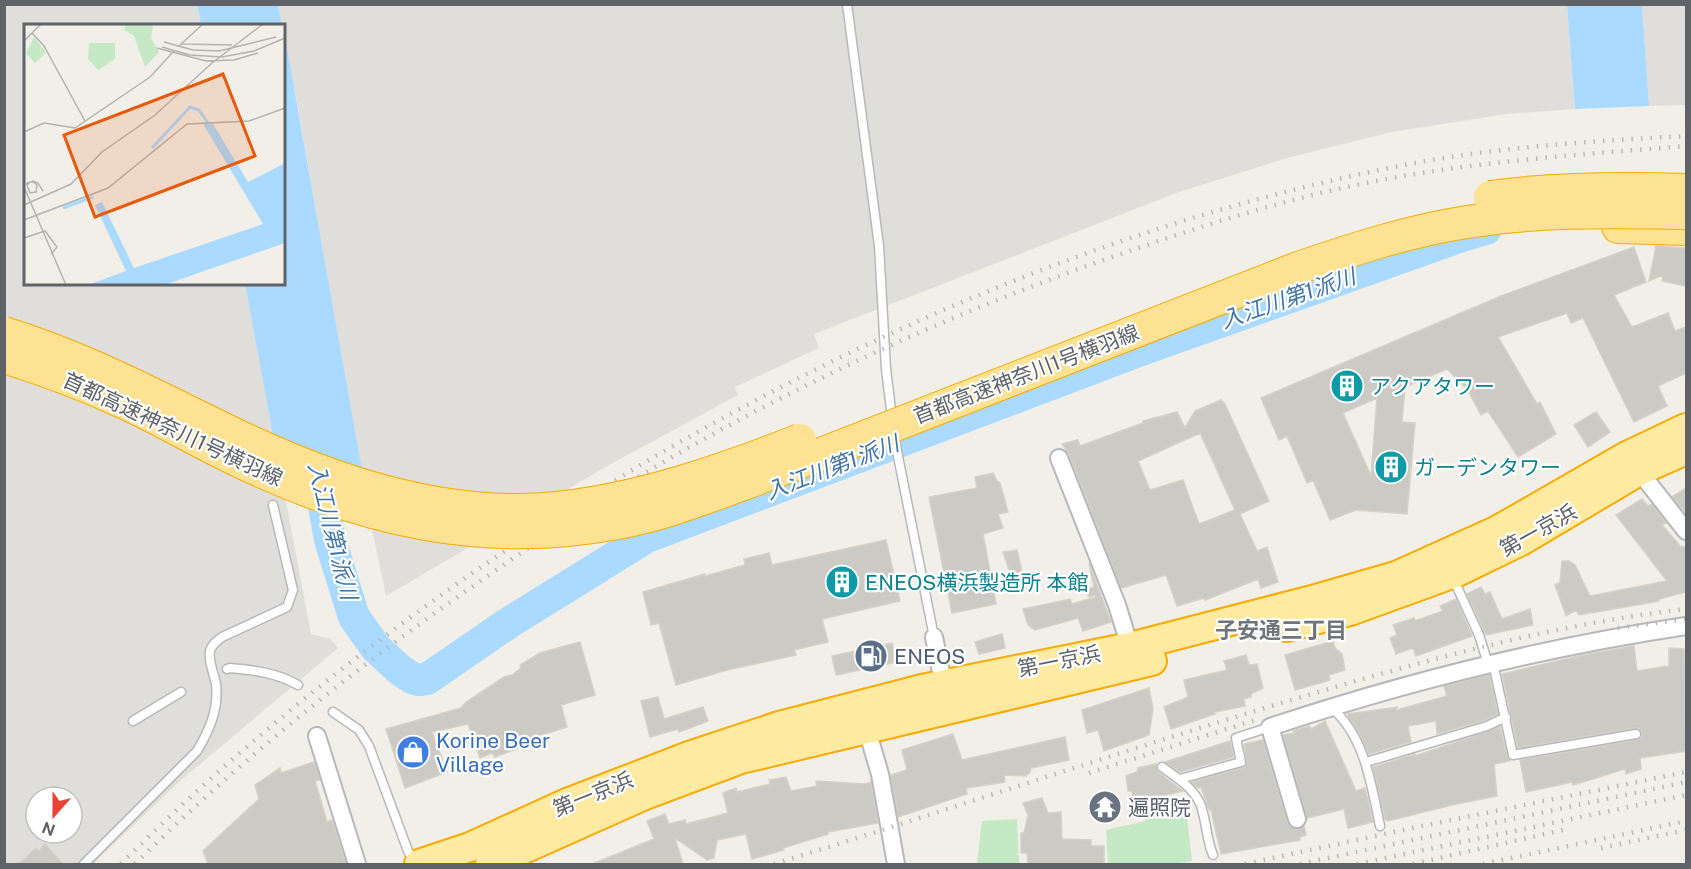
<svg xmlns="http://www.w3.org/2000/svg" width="1691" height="869" viewBox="0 0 1691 869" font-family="'Public Sans','Noto Sans JP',sans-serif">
<rect width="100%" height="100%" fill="#f1efe8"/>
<path fill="#e0deda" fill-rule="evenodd" d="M5,5H197L201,25L26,26V284H245L311,634L331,639L338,648L180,781L93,864H5ZM36,797H72V833H36Z
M278,5H1567L1575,109L1506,114L1392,132L1287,158L1179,192L814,334L819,348L735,387L738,395L609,465L386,596L366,500L300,118Z
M1642,5H1686V105L1649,106Z"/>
<path fill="#c5e8c5" d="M1185,800L1192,861L1173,864H1108L1106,830L1145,821V809Z
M1017,819L1019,864H977L982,821Z"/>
<path fill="#aadaff" d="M197,5H278L282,25H201Z
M1567,5H1642L1649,106L1575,109Z
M284,31L362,471L274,440L245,284H284Z"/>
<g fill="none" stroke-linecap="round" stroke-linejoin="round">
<path stroke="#aadaff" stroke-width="32" d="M318,473L330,540L354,617L376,648L400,670L412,678L419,680L427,679L507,624L647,537L1141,350L1462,236L1486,229"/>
</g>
<path fill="#cccac5" stroke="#d6d1c6" stroke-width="1.5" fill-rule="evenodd" d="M1656,246L1686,248V286L1662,281L1663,275L1649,281Z
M1634,247L1646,282L1614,295L1632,327L1668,313L1675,331L1686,327V373L1658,386L1667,406L1634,422L1583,318L1571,323L1567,313L1498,337L1537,404L1540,402L1556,434L1518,457L1488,411L1481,415L1467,389L1447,369L1405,387L1402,422L1415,423L1407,514L1356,510L1330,520L1313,480L1307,483L1287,436L1279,440L1261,398L1501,296ZM1377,398L1371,476L1343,413Z
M1221,400L1225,404L1269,501L1240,514L1257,551L1267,547L1278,582L1261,588L1258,579L1205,600L1204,598L1177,606L1166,575L1121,588L1069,454L1062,444L1078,440L1080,446L1143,423V421L1177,412L1185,428L1195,411ZM1200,433L1235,510L1199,524L1183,480L1150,490L1138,461Z
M1596,412L1610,432L1588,447L1574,425Z
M993,473L997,481L1000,483L1008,512L998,514L1003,528L983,534L996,604L952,613L929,497L977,488L975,477Z
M1686,488V513L1672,497Z
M1642,499L1648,506L1652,504L1666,523L1662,525L1681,547L1686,546V592L1659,599V601L1579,615L1576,610L1566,616L1555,585L1560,582L1562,561H1569L1575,565L1590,596L1667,581L1616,515Z
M886,540L900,601L822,619L828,642L794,650L796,655L727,670L676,685L659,623L651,625L643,592L705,574V576L745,565L744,559L769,553L772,565Z
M1017,550L1026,589L1017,592L1003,552Z
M1089,563L1111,622L1083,631L1078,618L1035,630L1028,625L1023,609L1070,599L1072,604L1096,597V595L1089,597L1086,590L1094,587Z
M1481,587L1485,594L1490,592L1502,619L1530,609L1533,625L1486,635L1467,594Z
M1456,599L1472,636L1416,656L1413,648L1396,654L1390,638L1397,635L1393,625L1414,618L1415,621L1443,611L1440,606Z
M1002,634L1005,648L979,654L975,642Z
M1333,641L1335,648L1342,654L1345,670L1329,675L1330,680L1295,690L1285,655Z
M580,642L595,695L561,705L567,727L536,737L537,741L495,757L492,753L480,758L468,724L432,732L447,772L405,788L386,729L461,708L466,702L504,677L512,675L521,668L520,665L540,653Z
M892,643L897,662L836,675L832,656Z
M1634,646L1637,671L1669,666V648L1684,649L1686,751L1640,758L1641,769L1626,774L1625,769L1573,785L1572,782L1526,792L1520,760L1637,740L1642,737V732L1639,728H1635L1518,748L1502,674L1583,655Z
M1246,655L1249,665L1257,664L1263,688L1251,694V697L1244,699L1245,706L1215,712V714L1171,729L1164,707L1188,697L1184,680L1227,670L1224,661Z
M1489,675L1498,714L1485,720L1437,734L1436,721L1408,726L1411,742L1369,754L1357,729L1348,716V714L1397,707V710L1447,696L1444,686Z
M1149,688L1153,709L1149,735L1104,751L1098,730L1087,733L1082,710Z
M658,697L664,719L703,707L708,721L679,732L678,729L650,737L641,701Z
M1325,721L1356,791L1365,788L1373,822L1348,828L1344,809L1307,818L1283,735L1294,733L1293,731L1309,726L1311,729Z
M1500,727L1507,756L1510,761L1494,764L1497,796L1452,805L1388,821L1385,819L1373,767L1415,754V756Z
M953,734L962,760L1065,737L1069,760L1031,768L1030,772L1026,776L1004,775L1005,782L966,788L967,794L898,817L891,775L907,770L902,750Z
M1263,740L1287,822L1295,829L1304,826L1306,835L1300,837V840L1221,854L1211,810H1209L1201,787L1198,788L1192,782L1245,767L1247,761L1244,744Z
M1230,741L1234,757L1180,772L1165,762Z
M314,762L320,780L315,781L327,822L332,820L346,863L342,864H208L203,851L259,799L255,785L280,768L281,773Z
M1156,764L1158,772L1183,791L1151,799L1134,801L1132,791H1128L1126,776L1137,772L1138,768Z
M786,777L791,791L817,786L816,781L866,784L871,782L878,823L828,832V834L783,848L784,850L752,859L746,834L717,840L714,858L707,860L675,838L683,864H592L654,839L647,821L665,814L669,824L685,820L686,824L728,813L723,793L736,788L737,792L770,784L769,780Z
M1042,798L1048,813L1061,812L1062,839L1091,840V846H1104V864H1028L1027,853H1021V833H1024L1028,815L1023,803Z
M45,844L63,864H19L36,848L39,851Z"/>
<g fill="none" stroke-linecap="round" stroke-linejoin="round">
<g stroke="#b5b8bc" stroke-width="11">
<path id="service" d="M847,4L879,246L886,369L892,418
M893,431L934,637
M1453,578L1479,635L1488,664
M1493,663L1513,755L1636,734
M227,669L230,668C254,670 277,673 298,685
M1331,707C1365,737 1371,783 1380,826
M333,712L359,730L369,746L408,851L415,864
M133,721L181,692
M1366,762L1487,726L1506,717
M1162,767C1179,779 1199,791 1203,813C1207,828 1207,841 1213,855
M1180,779L1241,762L1236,738L1270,727
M84,864L197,751C209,731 219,709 216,684C214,674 208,661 210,651C212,644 217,641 222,637L287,607L293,590L273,505"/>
</g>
<g stroke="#b5b8bc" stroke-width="20">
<path id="minor" d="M1059,458L1117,605L1130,647
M1639,471L1686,531
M934,637L945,692
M867,730L880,774L896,864
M317,736L357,864
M1297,819L1270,727C1406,682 1545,647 1686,626"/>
</g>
<g stroke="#f9ab00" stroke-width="32">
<path id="trunk" d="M1287,627L1350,611L1457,572L1521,541L1639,471L1686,450
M419,864L470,847L567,803L689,756L779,726L922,689L1130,647L1316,599L1396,576L1498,530L1627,456L1686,428
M490,864L645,795L741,759L1152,661"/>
</g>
<g stroke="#f9ab00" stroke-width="34">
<path id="motorway" d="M1618,227L1686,229"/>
</g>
<use href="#service" stroke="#fff" stroke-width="8"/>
<use href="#minor" stroke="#fff" stroke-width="16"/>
<use href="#trunk" stroke="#feeaa1" stroke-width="28"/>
<use href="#motorway" stroke="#fde293" stroke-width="32"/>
<path stroke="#b6b7b8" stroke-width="4.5" stroke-dasharray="1.5 8" stroke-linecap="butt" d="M1618,628L1686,619
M1089,773L1255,720
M1601,848L1686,830
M121,864C225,759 340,666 461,581C741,385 1067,231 1404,165C1497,147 1592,141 1686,136
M135,864C235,765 345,676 459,596C512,559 565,522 620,488C769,397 930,322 1095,263C1180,233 1267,204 1356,185C1465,162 1575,155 1686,146
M774,864C942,812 1109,755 1278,704C1412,664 1547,625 1686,609
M1245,864L1417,827L1686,772
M1300,864L1686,782
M1357,864L1686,795
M1413,864L1563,830
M1483,864L1686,821"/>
<g stroke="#f9ab00" stroke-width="34" stroke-linecap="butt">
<path id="motorway-bridge" d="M1490,197C1555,188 1621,188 1686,190
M4,333C90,359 168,403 249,441C343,485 450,519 556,508C640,499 721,471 800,440
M4,357C46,370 88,386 127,404C166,422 202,444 241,462C364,521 486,549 623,522C665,514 704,498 744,484L1298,268C1354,249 1409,231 1467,222C1540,210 1613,212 1686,213"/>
</g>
<use href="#motorway-bridge" stroke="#fde293" stroke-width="32"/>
</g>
<defs>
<g id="building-disc" transform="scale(1.725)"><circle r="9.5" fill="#0f9aa8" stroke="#fff"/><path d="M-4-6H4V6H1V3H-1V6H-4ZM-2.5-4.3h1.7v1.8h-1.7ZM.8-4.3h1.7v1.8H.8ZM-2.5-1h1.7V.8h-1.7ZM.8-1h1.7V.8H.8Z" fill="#fff"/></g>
<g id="fuel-disc" transform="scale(1.725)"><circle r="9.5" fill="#5c6f8a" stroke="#fff"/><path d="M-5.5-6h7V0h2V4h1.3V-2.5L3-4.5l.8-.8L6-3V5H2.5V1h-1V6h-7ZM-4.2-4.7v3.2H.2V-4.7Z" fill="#fff"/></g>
<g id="shop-disc" transform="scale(1.725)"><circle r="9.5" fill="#3f7fe0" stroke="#fff"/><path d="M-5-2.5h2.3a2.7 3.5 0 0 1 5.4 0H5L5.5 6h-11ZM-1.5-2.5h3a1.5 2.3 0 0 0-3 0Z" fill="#fff"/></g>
<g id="temple-disc" transform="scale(1.725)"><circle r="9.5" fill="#6b7280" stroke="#fff"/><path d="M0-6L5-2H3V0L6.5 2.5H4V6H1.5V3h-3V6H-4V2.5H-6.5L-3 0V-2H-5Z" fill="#fff"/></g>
</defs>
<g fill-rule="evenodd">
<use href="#building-disc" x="1347" y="386"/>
<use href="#building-disc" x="1391" y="467"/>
<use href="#building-disc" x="842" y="582"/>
<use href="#fuel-disc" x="871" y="656"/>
<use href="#shop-disc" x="413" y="752"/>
<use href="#temple-disc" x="1105" y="807"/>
</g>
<g text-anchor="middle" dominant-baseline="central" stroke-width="4.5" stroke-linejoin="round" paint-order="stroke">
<g font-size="21" fill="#5f6368" stroke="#fff">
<text transform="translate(1026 374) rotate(-21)">首都高速神奈川1号横羽線</text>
<text transform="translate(173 429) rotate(25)">首都高速神奈川1号横羽線</text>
<text transform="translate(1538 530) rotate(-29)">第一京浜</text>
<text transform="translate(1059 661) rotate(-11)">第一京浜</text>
<text transform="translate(593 794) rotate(-22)">第一京浜</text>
</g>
<g font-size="21" fill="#0d838f" stroke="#fff" text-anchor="start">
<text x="1370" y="386">アクアタワー</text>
<text x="1414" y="467">ガーデンタワー</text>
<text x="865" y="582">ENEOS横浜製造所 本館</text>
</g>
<g font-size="21" fill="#4e5e75" stroke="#fff" text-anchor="start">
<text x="894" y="656">ENEOS</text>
</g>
<g font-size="21" fill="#366cbe" stroke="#fff" text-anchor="start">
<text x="436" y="740">Korine Beer<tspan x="436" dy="24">Village</tspan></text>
</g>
<g font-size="21" fill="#5b616d" stroke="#fff" text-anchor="start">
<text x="1128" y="807">遍照院</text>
</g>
<g font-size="22" font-style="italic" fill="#4174aa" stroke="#fff">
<text transform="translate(1288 298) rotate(-19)">入江川第1派川</text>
<text transform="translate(832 467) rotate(-21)">入江川第1派川</text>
<text transform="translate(333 531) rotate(76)">入江川第1派川</text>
</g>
<g font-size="22" font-weight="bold" fill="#70757a" stroke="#fff">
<text x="1281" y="630">子安通三丁目</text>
</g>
</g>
<g transform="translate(24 24)">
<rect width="261" height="261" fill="#f1efe8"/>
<path d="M103,0H129L127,14L135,28L121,43L110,12L100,6ZM10,13L22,29L11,39L2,29ZM65,19H91V35L74,46L64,35Z" fill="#c5e8c5"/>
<path d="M179,100H189L224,158L261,139V219L140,261H64L102,247L71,181L78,178L110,244L239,200Z" fill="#aadaff"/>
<path fill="none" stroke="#aadaff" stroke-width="3" d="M128,124L166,83L175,86L184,99M39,184L69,173"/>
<path fill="none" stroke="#b3b3b1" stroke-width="1.5" d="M8,9L20,22L61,97M0,17L17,0M140,18L169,26L195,27L252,13M158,20L208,21M155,22L179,0M138,23L166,31L198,33L230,27L261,14M133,24L182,37L210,36L234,29M0,108L20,99L51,104L126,53L150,27M2,160L6,158H9L13,161L12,168L6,169L3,161L6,158H7L9,157L14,159L19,167M0,163L42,261M0,181L47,160L78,128L131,91L188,39L239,0M0,196L84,164L163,100L225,97L261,84M0,214L21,207L33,223L27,230"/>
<path fill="#e8590c" fill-opacity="0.15" stroke="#e8590c" stroke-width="3" d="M199,50L231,132L71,193L40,111Z"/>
<rect width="261" height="261" fill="none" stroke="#5f6368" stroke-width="3"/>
</g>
<rect width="1691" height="869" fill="none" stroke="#5f6368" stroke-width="12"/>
<g transform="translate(54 815) rotate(201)"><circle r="28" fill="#ffffff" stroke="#bfc1c3" stroke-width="1.5"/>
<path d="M0-4.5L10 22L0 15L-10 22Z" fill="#ea4335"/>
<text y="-9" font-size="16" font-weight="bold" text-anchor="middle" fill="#5f6368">N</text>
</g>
</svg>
